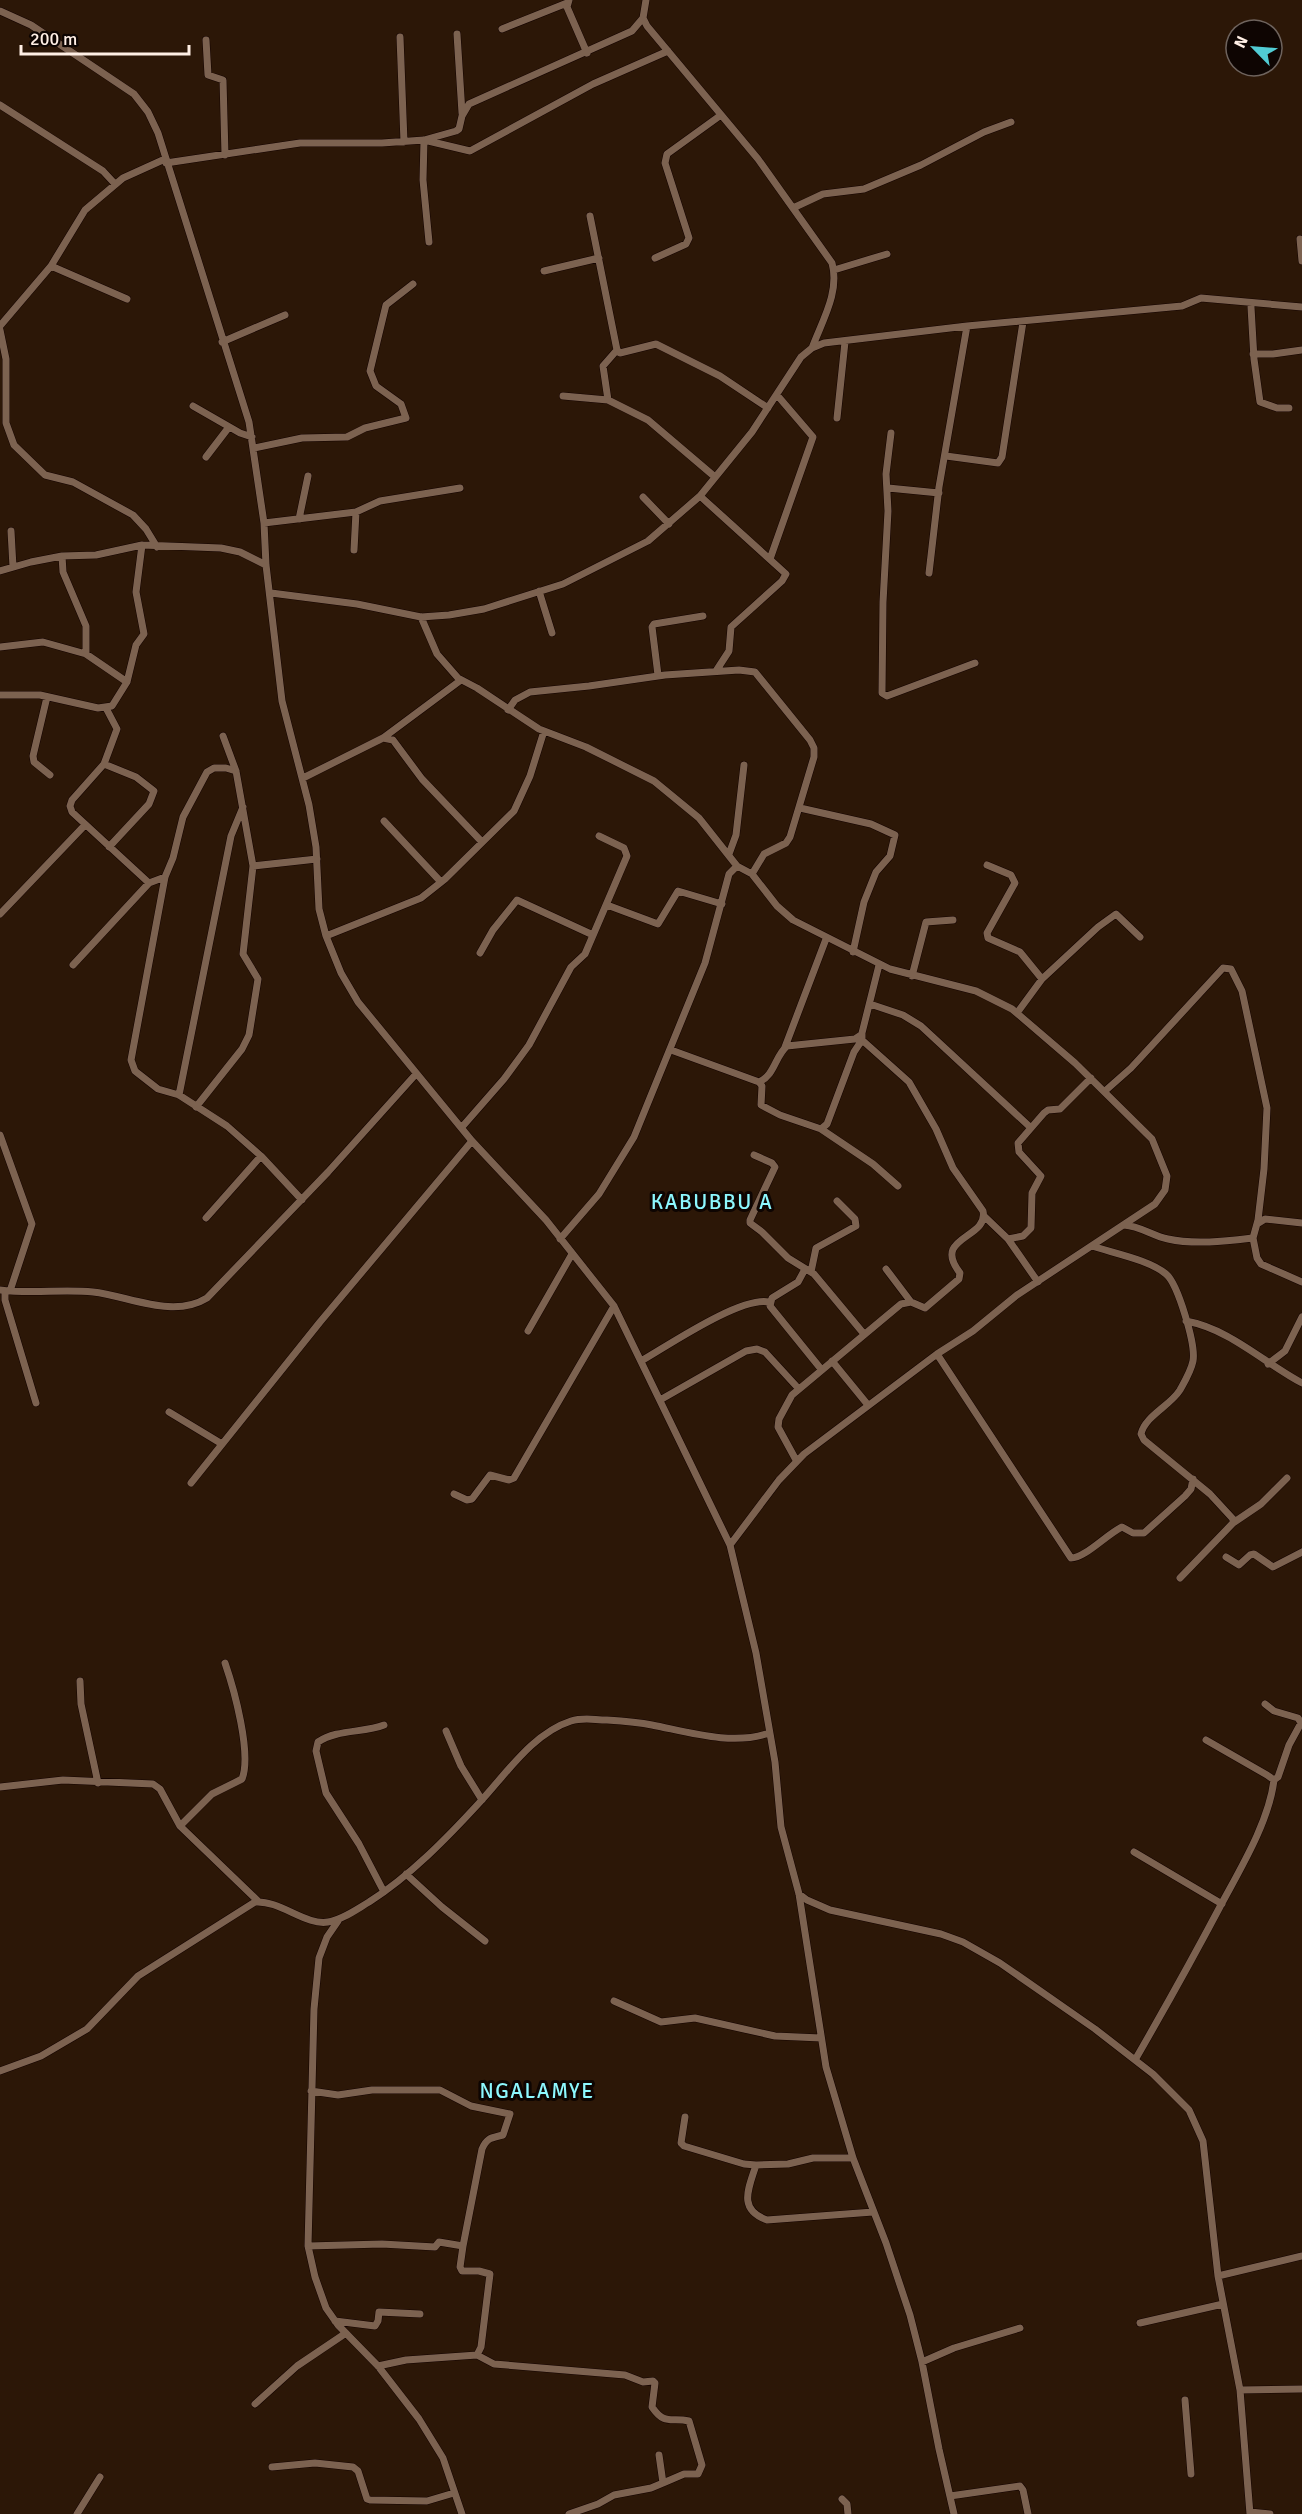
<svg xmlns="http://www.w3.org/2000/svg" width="1302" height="2514" viewBox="0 0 1302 2514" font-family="Signika,sans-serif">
<rect width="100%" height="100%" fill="#2c1707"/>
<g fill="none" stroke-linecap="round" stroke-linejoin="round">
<g stroke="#140300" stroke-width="8">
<path id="minor" d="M569,0L567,7L587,53
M646,0L643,18L647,26L758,159L832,263C840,292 822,321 812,348
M0,11L31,25L134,94L148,112L158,133L249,422L264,523L266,565L282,701L309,805L316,847L319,909L326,936L341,973L358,1002L472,1141L546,1220L614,1306L730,1545L756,1653L775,1762L781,1827L799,1894L826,2067L853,2158L886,2243L910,2315L922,2362L939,2449L954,2514
M502,29L567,3
M457,34L462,113
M400,37L404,142
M206,40L208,75L223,80L225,155
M0,105L103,171L115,184
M166,163L300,143H382L424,140L456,131L459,129L462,116L469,104L632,31L643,18
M793,208L823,194L864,189L921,165L984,132L1011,122
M590,216L617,350L620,353L656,344L720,376L768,408
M1300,239L1302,261
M429,242L423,180L424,140L470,151L593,84L668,51
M655,258L686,244L689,238L665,163L667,154L721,115
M51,266L127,299
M834,270L887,254
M544,271L599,258
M1251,307L1254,359L1260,402L1277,408H1289
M0,326L51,266L85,210L123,178L165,159
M0,330L6,359V423L14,445L45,475L73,482L133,515L146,529L157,547
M222,342L285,315
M617,350L603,366L608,400L648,420L715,477
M1253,354H1273L1302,350
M563,396L608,400
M401,404L406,418L401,404L376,386L370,371L386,305L413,284
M193,406L240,433L252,437
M837,418L845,342
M891,433L886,474L888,511L883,602L882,693L887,696L975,663
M254,448L302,438L347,437L365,428L406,418
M946,456L998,463L1002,457L1023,322
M206,457L229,427
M888,488L939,493
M700,496L786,574L782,581L731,627L729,651L716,671
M643,497L669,524
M299,519L308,476
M264,523L356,512L380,501L460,488
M11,531L13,567
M354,550L356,512
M62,556L63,572L86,626V654
M770,559L813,437L777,395
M0,571L31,562L62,556L96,555L142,545L221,548L240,552L266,565
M929,573L939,487L967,326
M539,591L552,633
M271,593L357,604L421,617L449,615L484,609L563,584L648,541L700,496L752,432L801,357L812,348L824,343L967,326L1182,306L1201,298L1302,307
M421,617L437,654L458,678L477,688L539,729L586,747L654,781L699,818L737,866L752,874L777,906L793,920L890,969L976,991L1012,1009L1075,1063L1152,1139L1167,1176L1165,1190L1155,1204L1017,1295L973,1331L937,1354L804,1454L779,1480L730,1545
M0,647L43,642L86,654L127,682
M658,675L652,627L654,624L703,616
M0,695H40L98,708L112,706L127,682L136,645L144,634L136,592L142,545
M47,697L33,756L34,762L50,775
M106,708L117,729L104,764L72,800L70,806L72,812L149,883
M508,710L515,700L530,692L589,686L665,675L739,670L755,672L810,740L814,748V757L790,837L786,843L764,854L752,874
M383,738L393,740L422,779L482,842
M104,764L136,777L154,791L149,804L109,847
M236,771L226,768H214L207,772L183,817L173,858L165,877L131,1060L135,1071L158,1089L179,1095L227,1126L261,1156
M303,778L383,738L461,680
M800,808L871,824L895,835L890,856L876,872L864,902L853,952
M384,821L440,881
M729,854L736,835L744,765
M987,865L1011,875L1015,883L987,933L988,938L1020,952L1042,979
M253,866L317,859
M607,905L658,924L678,891L722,904
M0,914L85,825
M326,936L421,898L445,879L514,811L530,776L544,731
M480,953L493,930L517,900L593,935
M73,965L149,883L165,877
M912,976L926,922L953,920
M870,1004L903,1015L921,1026L1030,1127
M1017,1013L1042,979L1098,927L1116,914L1140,937
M785,1047L826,939
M671,1050L759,1082L762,1086L761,1105L780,1115L821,1129L827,1124L854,1052L862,1040
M759,1082C775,1075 775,1056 787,1046L855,1039L861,1035
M1105,1091L1131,1068L1223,968L1231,969L1242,991L1267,1108L1264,1169L1258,1220L1253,1238L1257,1258L1261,1264L1302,1282
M179,1095L231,836L243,807
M196,1107L242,1049L249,1035L258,979L243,954L253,866L236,771L223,736
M462,1127L504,1079L529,1045L571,967L585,954L627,856L624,848L599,836
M821,1129L873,1164L898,1186
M0,1135L32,1224L10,1291
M754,1155L772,1163L775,1167L750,1220V1223L762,1232L788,1258L814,1274L864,1334
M984,1216L1008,1239L1023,1236L1031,1228L1032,1193L1041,1176L1019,1152L1018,1143L1044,1113L1048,1110L1060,1109L1091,1078
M206,1218L261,1156L302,1200
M1257,1224L1265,1219L1302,1223
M1124,1225C1140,1226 1153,1236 1168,1239C1195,1245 1227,1241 1253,1238
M560,1239L599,1194L634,1137L705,963L729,874L737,866
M1008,1239L1038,1282
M1092,1246C1113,1253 1150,1260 1166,1274C1178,1284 1196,1345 1193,1361C1191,1371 1185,1381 1180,1390C1170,1406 1145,1416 1141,1434L1144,1440L1210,1494L1233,1519V1523L1180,1578
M805,1269L798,1282L772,1298L770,1306L821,1369
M886,1269L911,1302
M811,1272L816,1248L856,1226L855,1219L837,1201
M0,1290C31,1294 62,1289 93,1292C129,1296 173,1319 207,1298L328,1172L416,1074
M5,1291V1300L36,1403
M1186,1321C1230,1329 1264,1363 1302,1383
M528,1331L572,1254
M937,1354L1071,1558C1085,1558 1107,1534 1122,1527L1133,1533H1144L1185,1496L1191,1489L1193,1479
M641,1361C669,1345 741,1296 769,1302
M832,1361L868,1405
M1268,1364L1285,1351L1302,1317
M660,1400L746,1351L757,1349L765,1352L798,1388
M169,1412L222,1444
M796,1460L778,1427L779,1419L792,1395L901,1304L911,1302L925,1308L959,1279L960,1273C931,1236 989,1239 983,1211L953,1168L936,1129L909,1082L862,1040V1033L879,965
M191,1483L320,1322L472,1141
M454,1494L467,1500L472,1499L490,1475L509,1480L514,1478L614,1306
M1233,1523L1261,1504L1287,1478
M1226,1557L1239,1565L1250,1555L1254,1554L1273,1567L1302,1552
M80,1681L81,1704L98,1783
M1265,1704L1274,1711L1298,1718L1301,1723L1289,1745L1278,1777L1274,1780
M446,1731L461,1766L482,1800
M0,1787L63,1780L153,1784L160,1789L180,1826L259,1902
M180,1826L212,1794L242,1779C252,1754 234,1689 225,1663
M1134,1852L1222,1904
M406,1874L442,1907L485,1941
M384,1892L359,1844L326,1793L316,1751L318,1742C337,1729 364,1733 384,1725
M799,1894L807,1900L830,1910L941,1934L963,1942L1000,1963L1095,2029L1153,2074L1189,2110L1203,2141L1218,2276L1240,2390L1250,2514
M338,1921L327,1937L319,1958L314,2009L308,2246L315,2277L326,2308L338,2325L378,2366L419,2419L443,2458L462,2514
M614,2001L661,2022L695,2018L775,2036L821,2038
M1135,2060C1165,2008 1194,1956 1222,1903C1242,1866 1269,1821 1274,1780L1267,1775L1206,1740
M0,2071L41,2056L87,2029L138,1976L255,1902C280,1900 306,1926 328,1922C342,1920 357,1909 369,1902C410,1876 447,1838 480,1802C506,1774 533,1733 571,1721C584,1717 594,1720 607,1720C622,1721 637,1722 652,1725C688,1732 733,1746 769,1733
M311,2091L338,2095L372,2090H440L471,2106L510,2114L503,2135C492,2138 487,2137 482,2149L463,2246
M685,2117L681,2143L684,2146L744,2164L756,2165
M853,2158H813L788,2164L756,2165C749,2188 737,2209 767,2220L873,2212
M308,2246L382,2244L435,2247L439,2242L463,2246L460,2267L462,2271H479L490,2274L481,2347L477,2355
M1218,2276L1302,2256
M335,2321L375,2326L378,2321L379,2312L420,2314
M1140,2323L1223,2304
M922,2362L954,2348L1020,2328
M378,2366L406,2360L477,2355L494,2364L625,2375L643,2382L653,2381L655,2383L652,2407C665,2426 671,2417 689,2421L702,2465L698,2474H684L663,2483
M1240,2390L1302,2389
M1185,2400L1191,2474
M255,2404L297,2366L346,2333
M272,2467L315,2463L353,2467L358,2471L367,2499L370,2500L427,2501L454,2493
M950,2496L1020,2486L1023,2490L1028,2514
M842,2499L847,2504L848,2514
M1250,2512L1270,2514
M77,2514L100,2477
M569,2514L598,2504L614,2495L651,2488L663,2483L659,2455"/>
</g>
<use href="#minor" stroke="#7c6250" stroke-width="7"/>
</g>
<g text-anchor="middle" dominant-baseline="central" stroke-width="6" stroke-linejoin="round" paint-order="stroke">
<g font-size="21" letter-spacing="1.5" fill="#8df8ff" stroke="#0e0502">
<text x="712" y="1202">KABUBBU A</text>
<text x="537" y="2091">NGALAMYE</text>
</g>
</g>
<g transform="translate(1254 48) rotate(295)"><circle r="28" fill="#0e0502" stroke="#6e635d" stroke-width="1.5"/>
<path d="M0-4.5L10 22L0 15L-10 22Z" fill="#51ccd4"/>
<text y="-9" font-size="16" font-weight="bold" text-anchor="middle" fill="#ffefe5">N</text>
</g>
<path d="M21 45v9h168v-9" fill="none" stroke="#ffefe5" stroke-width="3"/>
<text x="30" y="45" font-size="18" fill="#ffefe5" stroke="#0e0502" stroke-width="4.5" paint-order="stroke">200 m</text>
</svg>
